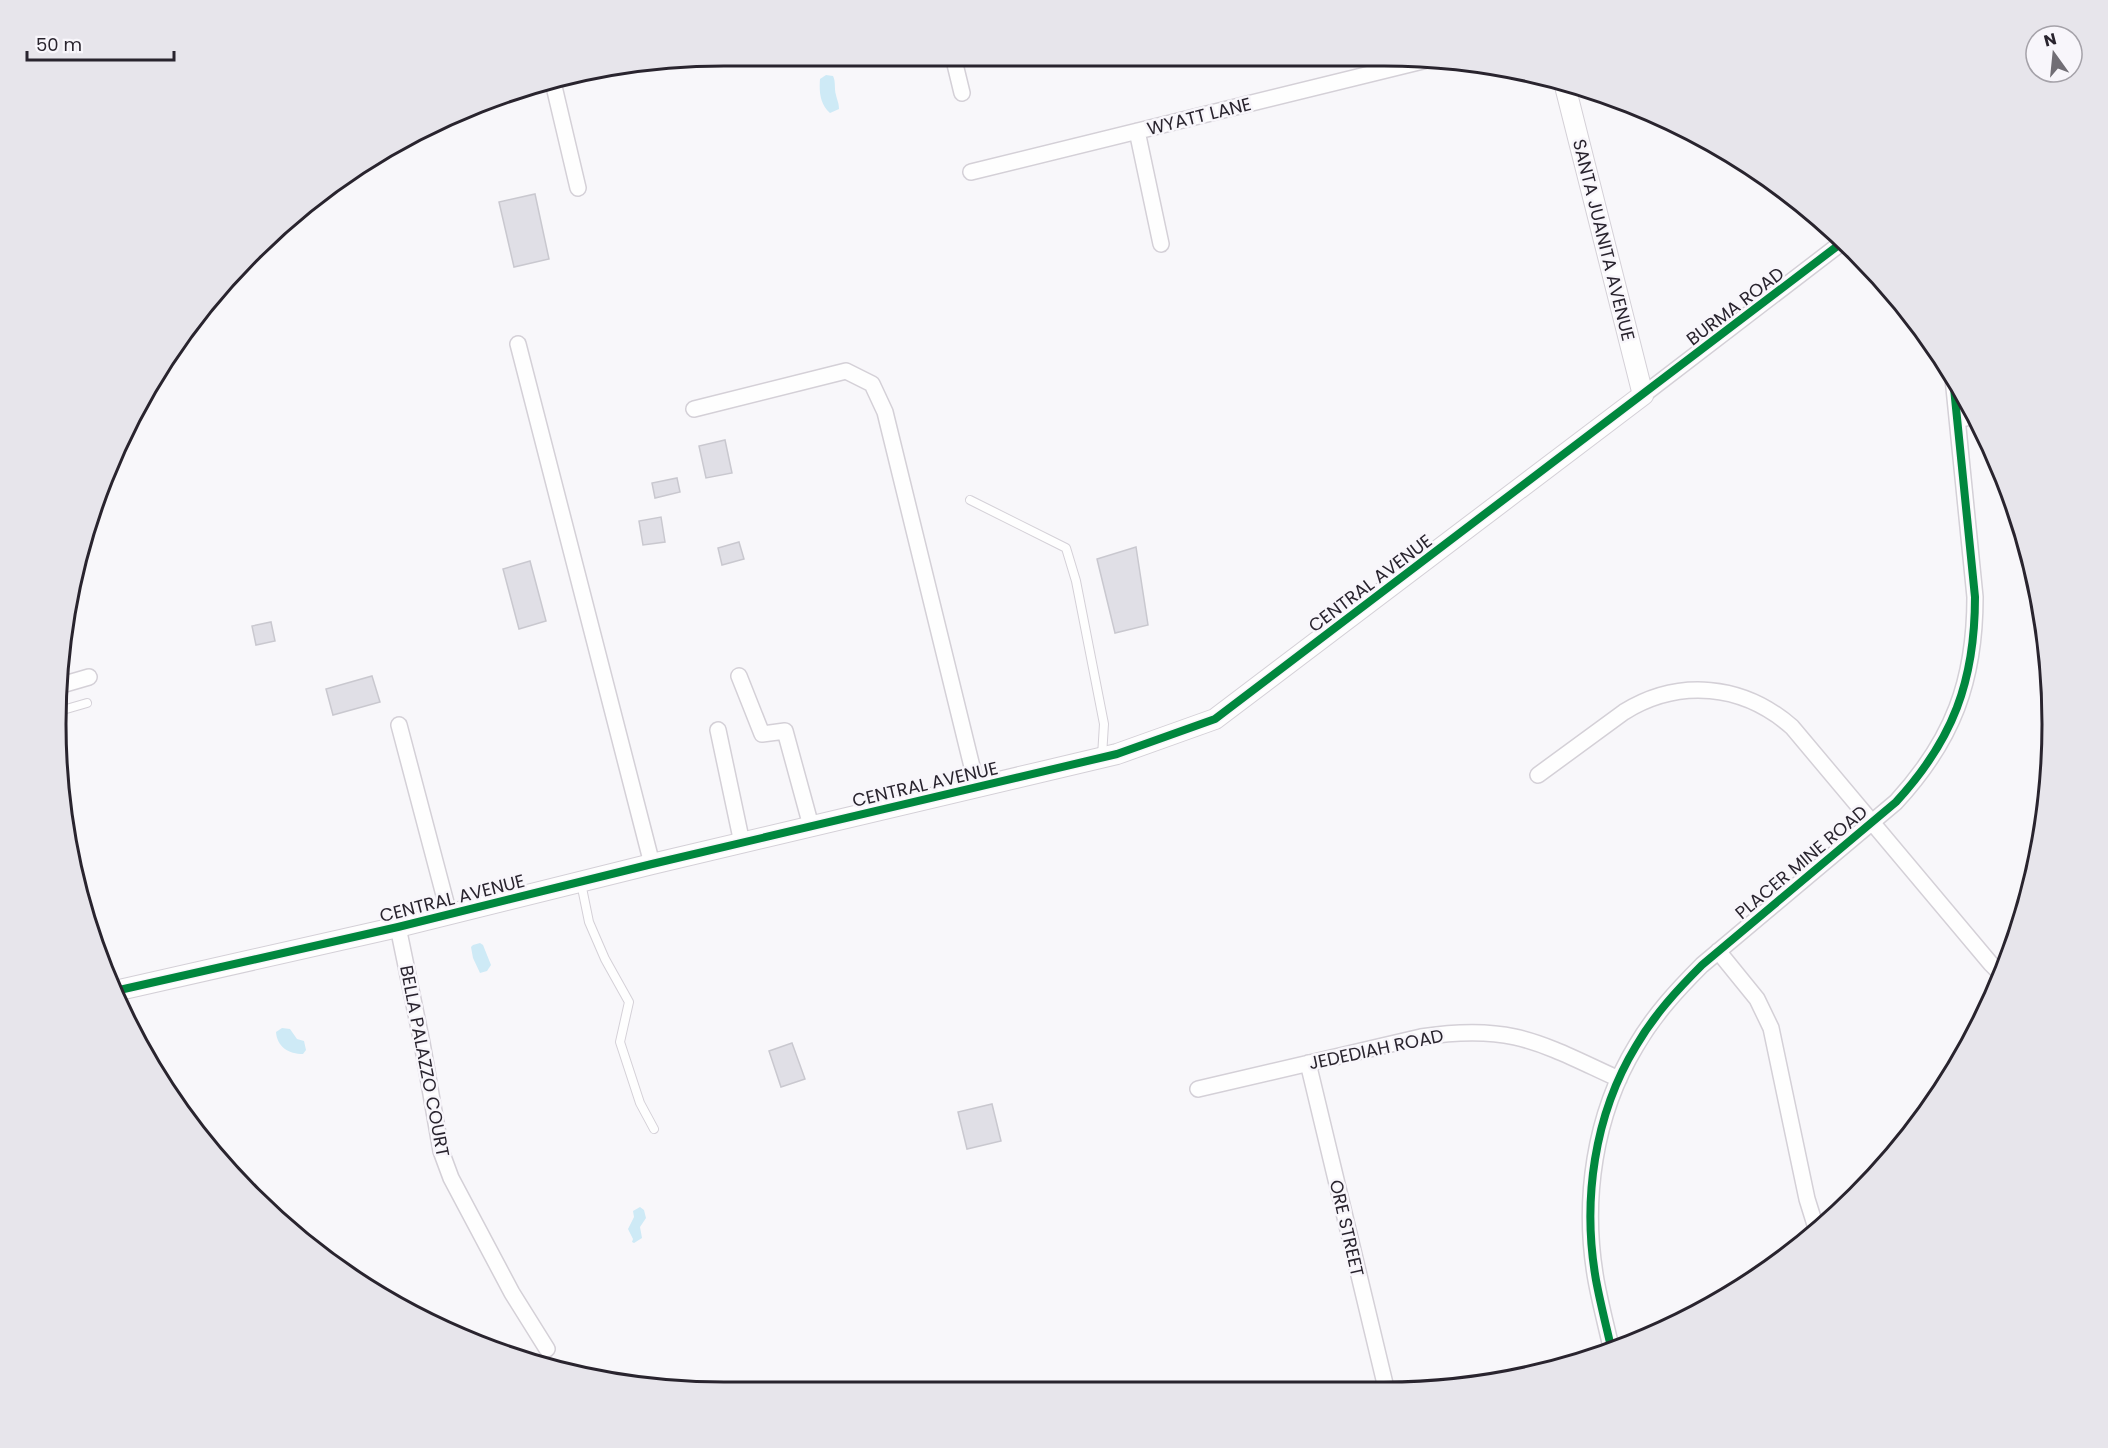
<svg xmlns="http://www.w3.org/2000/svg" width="2108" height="1448" viewBox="0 0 2108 1448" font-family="Poppins,sans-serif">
<rect width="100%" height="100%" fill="#f8f7fa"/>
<path fill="#ceeaf6" d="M826,75L833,76C836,82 834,88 836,95C837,100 839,103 839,109L830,113C820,104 819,92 820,79Z
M480,943L483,945L491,965L487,971L480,973L473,958L471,947L473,945Z
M282,1028L290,1029L297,1039L304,1041L306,1050L303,1054C289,1054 277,1047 276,1032Z
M640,1207L644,1210L646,1218L640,1227L642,1238L634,1243L632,1242L633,1239L628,1229L634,1217L633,1211Z"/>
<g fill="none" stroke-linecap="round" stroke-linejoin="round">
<path stroke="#ceeaf6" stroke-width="6" d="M2035,579L2038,622L2043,629"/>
</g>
<path fill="#e0dfe6" stroke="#c9c8cf" stroke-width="1.5" d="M535,194L549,259L514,267L499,202Z
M725,440L732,473L706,478L699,446Z
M677,478L680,492L655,498L652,483Z
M661,517L665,542L643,545L639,521Z
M739,542L744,559L722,565L718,548Z
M1136,547L1148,625L1115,633L1097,559Z
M530,561L546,621L519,629L503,569Z
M271,622L275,641L256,645L252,626Z
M372,676L380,702L333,715L326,689Z
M792,1043L805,1079L781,1087L769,1051Z
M992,1104L1001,1141L967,1149L958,1112Z"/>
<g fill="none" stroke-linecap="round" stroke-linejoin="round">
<g stroke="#d4d0d7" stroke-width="10">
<path id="service" d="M970,500L1066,548L1076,581L1104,724L1102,756
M56,712L87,703
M581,883L589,922L605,959L629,1002L620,1042L640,1103L654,1129"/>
</g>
<g stroke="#d4d0d7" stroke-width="18">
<path id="minor" d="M953,56L962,93
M552,78L578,188
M1137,131L1161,244
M971,172L1427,60
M518,344L652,864
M1643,395L1844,241
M694,409L846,371L872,384L885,412L977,787
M1958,420L1974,416
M739,676L762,734L785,731L811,826
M58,686L89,677
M399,725L449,914
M718,730L742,843
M1538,775L1624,712C1679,678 1743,684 1792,727L1991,964L2003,976
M398,927L422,1043L441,1151L451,1178L512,1293L547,1349
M1718,951L1757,999L1771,1028L1807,1199L1817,1231
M1308,1063L1387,1392
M1198,1089L1421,1037C1453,1032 1484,1030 1515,1037C1551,1045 1585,1064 1619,1079
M1611,1347C1606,1325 1600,1302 1596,1280C1582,1201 1594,1115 1636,1046C1654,1015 1677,990 1702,965L1896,802C1953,740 1975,681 1975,597L1953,378"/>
</g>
<g stroke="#d4d0d7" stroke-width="22">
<path id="tertiary" d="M115,991L398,927L652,864L1117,754L1215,719L1643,395L1565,86"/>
</g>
<use href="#service" stroke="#fefefe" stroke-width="8"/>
<use href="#minor" stroke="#fefefe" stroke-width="15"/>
<use href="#tertiary" stroke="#fefefe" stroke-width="20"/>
<g stroke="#f8f6fb" stroke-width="11">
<path id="cycleway" d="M115,991L398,927L652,864L1117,754L1215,719L1844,241
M1611,1347C1606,1325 1600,1302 1596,1280C1582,1201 1594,1115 1636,1046C1654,1015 1677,990 1702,965L1896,802C1953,740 1975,681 1975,597L1953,378"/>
</g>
<use href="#cycleway" stroke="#00873e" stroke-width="8"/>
</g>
<g text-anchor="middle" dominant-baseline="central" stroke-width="5" stroke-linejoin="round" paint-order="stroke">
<g font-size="18" fill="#29242e" stroke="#f8f6fb">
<text transform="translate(1199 116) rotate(-14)">WYATT LANE</text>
<text transform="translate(1604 240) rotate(76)">SANTA JUANITA AVENUE</text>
<text transform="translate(1735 306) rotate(-37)">BURMA ROAD</text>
<text transform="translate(1370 583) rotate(-37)">CENTRAL AVENUE</text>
<text transform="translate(925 784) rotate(-13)">CENTRAL AVENUE</text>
<text transform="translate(1801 862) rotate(-40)">PLACER MINE ROAD</text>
<text transform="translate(452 898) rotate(-14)">CENTRAL AVENUE</text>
<text transform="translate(1376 1049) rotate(-12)">JEDEDIAH ROAD</text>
<text transform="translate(425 1061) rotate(79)">BELLA PALAZZO COURT</text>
<text transform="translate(1347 1228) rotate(77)">ORE STREET</text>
</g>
</g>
<path d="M0 0H2108V1448H0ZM724 66H1384A658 658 0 0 1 2042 724V724A658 658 0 0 1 1384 1382H724A658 658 0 0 1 66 724V724A658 658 0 0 1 724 66Z" fill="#e7e5eb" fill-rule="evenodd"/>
<path fill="none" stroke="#29242e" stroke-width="3" d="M724 66H1384A658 658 0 0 1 2042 724V724A658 658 0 0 1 1384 1382H724A658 658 0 0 1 66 724V724A658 658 0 0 1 724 66Z"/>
<g transform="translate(2054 54) rotate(345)"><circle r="28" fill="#f8f6fb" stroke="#a5a2a9" stroke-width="1.5"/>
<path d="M0-4.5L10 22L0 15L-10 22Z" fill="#716e75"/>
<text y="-9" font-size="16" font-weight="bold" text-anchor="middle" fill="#29242e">N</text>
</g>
<path d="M27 51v9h147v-9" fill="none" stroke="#29242e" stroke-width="3"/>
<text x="36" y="51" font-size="18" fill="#29242e" stroke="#f8f6fb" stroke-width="4.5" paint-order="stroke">50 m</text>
</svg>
